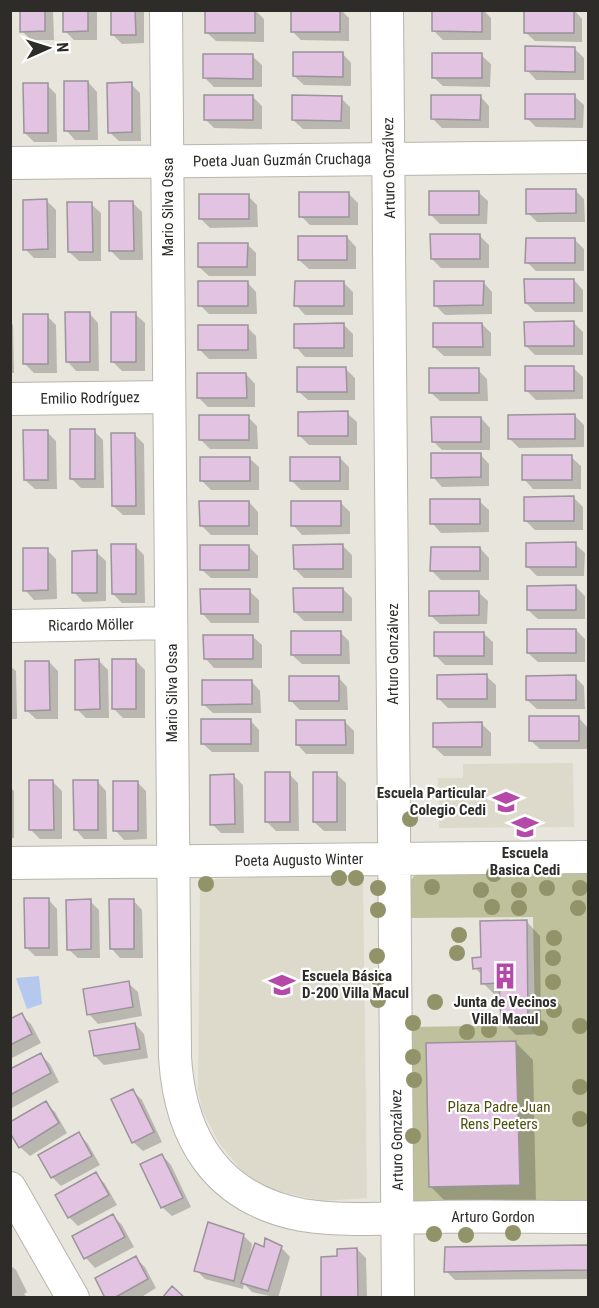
<svg xmlns="http://www.w3.org/2000/svg" width="599" height="1308" viewBox="0 0 599 1308" font-family="'Roboto Condensed',sans-serif">
<rect width="100%" height="100%" fill="#e8e5dc"/>
<path fill="#dedacb" d="M573,763L574,827L439,828L438,778H463V764Z
M363,872L367,1198L323,1201L272,1190L256,1182L243,1172L219,1143L202,1110L198,1090L200,880Z"/>
<path fill="#bec19b" d="M588,868V1207L411,1204L409,1027L535,1025L533,917L407,918V885L419,870Z"/>
<path fill="#b4c9ed" d="M39,976L42,1004L27,1009L16,978Z"/>
<path fill="#0003" d="M22,10H53L54,40H31L22,31Z
M65,10H97V40H74L65,31Z
M112,10H144V43L122,44L112,34Z
M255,10L264,19V42L216,41L206,32Z
M292,10H341L349,18V41L301,40L292,31Z
M434,10H483L491,18V40H443L434,31Z
M574,10L582,19V42L535,41L525,32Z
M574,48L584,58V80H536L527,70Z
M342,53L351,63V86L304,85L294,76Z
M481,55L491,64L490,87L443,86L433,77Z
M252,56L262,65V87H214L205,78Z
M88,82L97,92L98,140H75L66,130Z
M131,84L140,93L141,141H119L109,132Z
M47,85L56,94L57,142H34L25,133Z
M10,93L11,94L12,141H10Z
M480,96L489,106V128H442L432,118Z
M574,96L584,105L583,128L536,127L527,118Z
M253,97L262,106V129L214,128L205,119Z
M341,98L350,107V129H303L293,120Z
M575,190L584,199L585,222H537L528,213Z
M478,192L488,201L487,224H440L431,215Z
M348,193L358,203V225H310L301,216Z
M248,196L257,205L258,227L210,228L200,218Z
M47,201L56,210V258H34L25,249Z
M133,203L142,212L143,260H120L111,251Z
M91,204L101,213V261H79L69,252Z
M480,236L489,245V268H441L432,259Z
M347,237L356,247V269H309L299,260Z
M575,240L584,249V271H536L527,262Z
M247,244L256,253V276H209L199,267Z
M574,280L583,290V312H535L526,303Z
M247,282L256,292L257,314H209L200,305Z
M483,282L492,292V314L445,315L435,305Z
M344,283L353,292V315H305L296,305Z
M89,313L98,323L99,371H76L67,361Z
M135,314L145,323V371H122L113,362Z
M47,316L56,325L57,373H34L25,364Z
M10,322L13,325L14,373H10Z
M574,323L583,332V355H535L526,346Z
M482,324L491,333V356H444L434,347Z
M344,325L353,334V357H305L296,347Z
M247,327L256,336L257,359H209L199,349Z
M573,368L583,377V399L536,400L526,390Z
M346,369L355,378V400H308L298,391Z
M478,370L487,379L488,401H440L430,392Z
M246,374L255,384V407H208L198,397Z
M347,413L357,422V445H309L300,436Z
M574,415L584,425V447L519,448L510,439Z
M248,417L257,426L258,449H210L200,439Z
M481,418L490,428V450H442L433,441Z
M94,431L103,440L104,488H81L72,479Z
M47,432L56,441L57,489H35L25,480Z
M134,434L144,444L145,515H123L113,506Z
M480,454L489,464V486L442,487L433,477Z
M571,457L581,466V489H533L524,479Z
M249,458L259,467V490H211L202,481Z
M340,458L349,467V490H301L292,481Z
M574,498L583,507V530H535L526,521Z
M479,501L489,510V532L441,533L432,523Z
M249,502L258,512V535H211L201,525Z
M340,502L350,512V534L302,535L293,525Z
M575,544L585,553L584,576H537L528,567Z
M135,546L144,555L145,603H122L113,594Z
M248,546L258,556V578H211L201,569Z
M343,546L352,555V578H304L295,569Z
M480,548L489,558V580H441L432,571Z
M47,550L56,559L57,599L34,600L25,590Z
M10,551H11V599H10Z
M96,552L106,561V601L83,602L74,592Z
M576,587L585,596V619H538L528,610Z
M343,589L352,598V621H304L295,612Z
M249,591L259,600V623H211L202,613Z
M478,592L488,601L487,624H440L430,615Z
M576,630L585,639V662H538L528,653Z
M340,632L349,641L350,664H302L292,655Z
M483,633L493,642V665H445L436,656Z
M252,636L262,645V668H214L205,658Z
M135,660L145,670V718H123L113,708Z
M99,661L108,670L109,718H86L77,709Z
M49,662L58,671V719H36L26,710Z
M10,666L16,671L17,719H10Z
M486,676L496,685V708H448L439,699Z
M338,677L347,687L348,710H300L290,700Z
M575,677L584,686L585,709H537L527,700Z
M251,681L260,691L261,713H213L203,704Z
M578,717L587,727V749H540L530,740Z
M250,720L259,730V752H212L202,743Z
M345,722L354,731V754H306L297,744Z
M482,724L491,733V756H444L434,747Z
M289,774L298,783L299,831H276L267,822Z
M336,774L346,783V831H324L314,822Z
M234,776L243,785L244,833H221L212,824Z
M97,781L106,791L107,839H84L75,829Z
M53,782L62,791V839H40L31,830Z
M137,782L146,791L147,839L124,840L115,830Z
M10,787L14,791V838H10Z
M48,899L57,909L58,956H35L26,947Z
M133,900L142,910L143,958H120L111,948Z
M90,901L99,910L100,958H78L68,949Z
M527,922L540,936L541,1034L516,1035L502,1021L501,996L497,997L483,983V976L475,968L482,959Z
M128,983L138,992L142,1016L98,1024L89,1014Z
M21,1015L31,1024L41,1043L10,1059V1021Z
M135,1024L144,1034L148,1058L104,1065L95,1056Z
M516,1043L533,1060L536,1202L448,1204L430,1186Z
M40,1054L50,1064L59,1082L10,1109V1070Z
M133,1091L142,1100L162,1142L143,1151L133,1142Z
M45,1103L55,1112L67,1133L30,1156L20,1147Z
M79,1134L88,1144L100,1165L61,1186L52,1177Z
M162,1155L171,1165L191,1207L172,1216L162,1207Z
M96,1174L105,1184L117,1205L78,1226L69,1217Z
M113,1216L122,1225L134,1247L95,1268L86,1258L74,1237Z
M243,1235L252,1244L250,1256L265,1249L281,1247L290,1257L278,1298L252,1292L244,1284L243,1289L205,1279L196,1270Z
M588,1247V1279L455,1280L446,1271V1248Z
M357,1249L366,1258L367,1298H323L339,1257Z
M135,1258L145,1267L156,1288L140,1298H107Z
M10,1265L16,1270L27,1292L24,1294L28,1298H10Z"/>
<path fill="#e3c3e2" stroke="#9b949b" stroke-width="1.5" d="M20,10H45V31L20,32Z
M63,10H88V31L63,32Z
M111,10H135L136,35H111Z
M205,10H255V33H205Z
M291,10H340V32H291Z
M432,10H482V32L432,31Z
M524,10H574V33H524Z
M525,46L575,47V72L525,71Z
M293,52H343V77L293,76Z
M432,53H482V78H432Z
M203,54H253V79L203,78Z
M64,81H88L89,131H64Z
M132,82V132L108,133L107,83Z
M23,83H48V133H24Z
M525,94H575V119H525Z
M204,95H253V120H204Z
M292,95L342,96L341,121L292,120Z
M431,95H481L480,120L431,119Z
M526,189H576V213L526,214Z
M429,191H479V215H429Z
M299,192H349V217H299Z
M199,194H249V219H199Z
M47,199L48,249L23,250V200Z
M109,201H133L134,251H109Z
M67,202H92L93,252H68Z
M430,234H480V259H431Z
M298,236H347V260H298Z
M526,238H575V263H525Z
M198,243H248L247,267H198Z
M524,279H574V303H525Z
M198,281H248V306H198Z
M295,281H344V306H294Z
M434,281H484L483,305L434,306Z
M65,312H90V362H66Z
M111,312H136V362H111Z
M23,314H48V364H23Z
M574,321V346H525L524,322Z
M344,323V348H294V324Z
M433,323H482L483,347H433Z
M198,325H248V350H198Z
M525,366H574V391H525Z
M297,367H346L347,392H297Z
M429,368H479V393H429Z
M197,373H246L247,398H197Z
M348,411V436H298V412Z
M575,414V439H508V415Z
M199,415H249V440H199Z
M431,417H481V442H432Z
M70,429H95V479H70Z
M23,430H48V480H24Z
M111,433H135L136,506H112Z
M431,453H481V477L431,478Z
M522,455H572V480H522Z
M200,457H250V481H200Z
M290,457H340V481H290Z
M574,496V521H524V497Z
M430,499H480V524H430Z
M199,501H249V526H200Z
M291,501H341V526H291Z
M576,542V567H526V543Z
M111,544H136V594H112Z
M343,544V569H294L293,545Z
M200,545H249V570H200Z
M431,547H480V571H430Z
M23,548H48V590L23,591Z
M97,550V593H72V551Z
M576,585V610H527V586Z
M293,588H343V612H294Z
M200,589H250V614H201Z
M429,591H479V615L429,616Z
M527,629H576V653H527Z
M291,631H341V655H291Z
M434,632H484V656H434Z
M203,635H253V659H204Z
M99,659L100,709L75,710V660Z
M112,659H136V709H112Z
M25,661H49L50,710L25,711Z
M487,674V699H437V675Z
M576,675V700H526V676Z
M289,676H339V701H289Z
M202,680H252V704L202,705Z
M529,716H579V741H529Z
M201,719H251V744H201Z
M296,720H345L346,745H296Z
M482,722V747H433V723Z
M265,772H290V822H265Z
M313,772H337V822H313Z
M234,774L235,824L210,825V775Z
M29,780H53L54,830H29Z
M73,780H98V830H74Z
M113,781H138V831H113Z
M24,898H49V948H25Z
M91,899V949L67,950L66,900Z
M109,899H134V949H110Z
M527,920L528,1021L501,1022L499,983L481,984V968L473,969L472,958L481,957L480,921Z
M129,981L133,1007L87,1015L83,989Z
M22,1013L32,1034L10,1045V1019Z
M135,1023L140,1049L94,1056L89,1031Z
M516,1041L520,1185L429,1187L426,1043Z
M41,1053L51,1073L10,1095V1069Z
M133,1089L154,1132L132,1143L111,1099Z
M46,1101L59,1123L19,1148L10,1133V1122Z
M79,1132L92,1156L51,1178L38,1155Z
M162,1154L183,1198L161,1208L140,1164Z
M96,1172L109,1195L68,1218L55,1195Z
M113,1214L125,1237L84,1259L72,1236Z
M208,1222L244,1234L234,1281L194,1271Z
M265,1238L282,1246L268,1291L241,1283L255,1243L264,1247Z
M588,1245V1270L444,1272L445,1247Z
M357,1248L358,1298H321V1257L337,1256V1249Z
M136,1256L148,1279L114,1298H105L95,1278Z
M172,1286L185,1298H162Z"/>
<g fill="none" stroke-linecap="round" stroke-linejoin="round">
<g stroke="#b7b5ac" stroke-width="34">
<path id="minor" d="M166,10L175,1057C180,1139 217,1199 302,1215C345,1222 391,1218 434,1217C485,1216 537,1217 588,1217
M387,10L398,1298
M10,163L588,157
M10,399L169,397
M10,626L171,623
M10,863L588,857
M10,1188L73,1298"/>
</g>
<use href="#minor" stroke="#fff" stroke-width="32"/>
</g>
<g fill="#93936a">
<circle cx="410" cy="819" r="8"/>
<circle cx="494" cy="874" r="8"/>
<circle cx="339" cy="878" r="8"/>
<circle cx="356" cy="878" r="8"/>
<circle cx="206" cy="884" r="8"/>
<circle cx="432" cy="887" r="8"/>
<circle cx="378" cy="888" r="8"/>
<circle cx="547" cy="888" r="8"/>
<circle cx="580" cy="888" r="8"/>
<circle cx="481" cy="890" r="8"/>
<circle cx="519" cy="890" r="8"/>
<circle cx="492" cy="907" r="8"/>
<circle cx="519" cy="908" r="8"/>
<circle cx="578" cy="908" r="8"/>
<circle cx="378" cy="910" r="8"/>
<circle cx="459" cy="935" r="8"/>
<circle cx="554" cy="938" r="8"/>
<circle cx="457" cy="953" r="8"/>
<circle cx="377" cy="956" r="8"/>
<circle cx="553" cy="958" r="8"/>
<circle cx="378" cy="978" r="8"/>
<circle cx="553" cy="982" r="8"/>
<circle cx="378" cy="1000" r="8"/>
<circle cx="435" cy="1002" r="8"/>
<circle cx="554" cy="1010" r="8"/>
<circle cx="413" cy="1023" r="8"/>
<circle cx="580" cy="1026" r="8"/>
<circle cx="540" cy="1028" r="8"/>
<circle cx="489" cy="1030" r="8"/>
<circle cx="467" cy="1032" r="8"/>
<circle cx="413" cy="1057" r="8"/>
<circle cx="414" cy="1080" r="8"/>
<circle cx="580" cy="1087" r="8"/>
<circle cx="580" cy="1119" r="8"/>
<circle cx="413" cy="1136" r="8"/>
<circle cx="513" cy="1233" r="8"/>
<circle cx="434" cy="1234" r="8"/>
<circle cx="466" cy="1235" r="8"/>
</g>
<defs>
<g id="school-bare" transform="scale(2.07)"><path d="M0-5L7-2L0 1L-7-2ZM-4 1L0 2.5L4 1V4Q0 6-4 4Z" fill="#b549aa" stroke="#fff" stroke-width="2.5" paint-order="stroke"/></g>
<g id="building-bare" transform="scale(2.07)"><path d="M-4-6H4V6H1V3H-1V6H-4ZM-2.5-4.3h1.7v1.8h-1.7ZM.8-4.3h1.7v1.8H.8ZM-2.5-1h1.7V.8h-1.7ZM.8-1h1.7V.8H.8Z" fill="#b549aa" stroke="#fff" stroke-width="2.5" paint-order="stroke"/></g>
</defs>
<g fill-rule="evenodd">
<use href="#school-bare" x="506" y="802"/>
<use href="#school-bare" x="525" y="827"/>
<use href="#building-bare" x="505" y="976"/>
<use href="#school-bare" x="282" y="985"/>
</g>
<g text-anchor="middle" dominant-baseline="central" stroke-width="4.5" stroke-linejoin="round" paint-order="stroke">
<g font-size="15" fill="#2d2c28" stroke="#fff">
<text transform="translate(282 160) rotate(-1)">Poeta Juan Guzmán Cruchaga</text>
<text transform="translate(389 168) rotate(-91)">Arturo Gonzálvez</text>
<text transform="translate(168 207) rotate(-90)">Mario Silva Ossa</text>
<text transform="translate(90 398) rotate(-1)">Emilio Rodríguez</text>
<text transform="translate(91 625) rotate(-1)">Ricardo Möller</text>
<text transform="translate(393 654) rotate(-90)">Arturo Gonzálvez</text>
<text transform="translate(172 693) rotate(-90)">Mario Silva Ossa</text>
<text transform="translate(299 860) rotate(-1)">Poeta Augusto Winter</text>
<text transform="translate(397 1140) rotate(-91)">Arturo Gonzálvez</text>
<text x="493" y="1217">Arturo Gordon</text>
</g>
<g font-size="15" font-weight="bold" fill="#2d2c28" stroke="#fff">
<text x="486" y="793" text-anchor="end">Escuela Particular<tspan x="486" dy="17">Colegio Cedi</tspan></text>
<text x="525" y="853">Escuela<tspan x="525" dy="17">Basica Cedi</tspan></text>
<text x="302" y="976" text-anchor="start">Escuela Básica<tspan x="302" dy="17">D-200 Villa Macul</tspan></text>
<text x="505" y="1002">Junta de Vecinos<tspan x="505" dy="17">Villa Macul</tspan></text>
</g>
<g font-size="15" fill="#4e500c" stroke="#fff">
<text x="499" y="1107">Plaza Padre Juan<tspan x="499" dy="17">Rens Peeters</tspan></text>
</g>
</g>
<rect width="599" height="1308" fill="none" stroke="#2d2c28" stroke-width="24"/>
<g transform="translate(48 48) rotate(87)" stroke="#ffffff" stroke-width="4.5" paint-order="stroke">
<path d="M0-4.5L10 22L0 15L-10 22Z" fill="#2d2c28"/>
<text y="-9" font-size="16" font-weight="bold" text-anchor="middle" fill="#2d2c28">N</text>
</g>
</svg>
